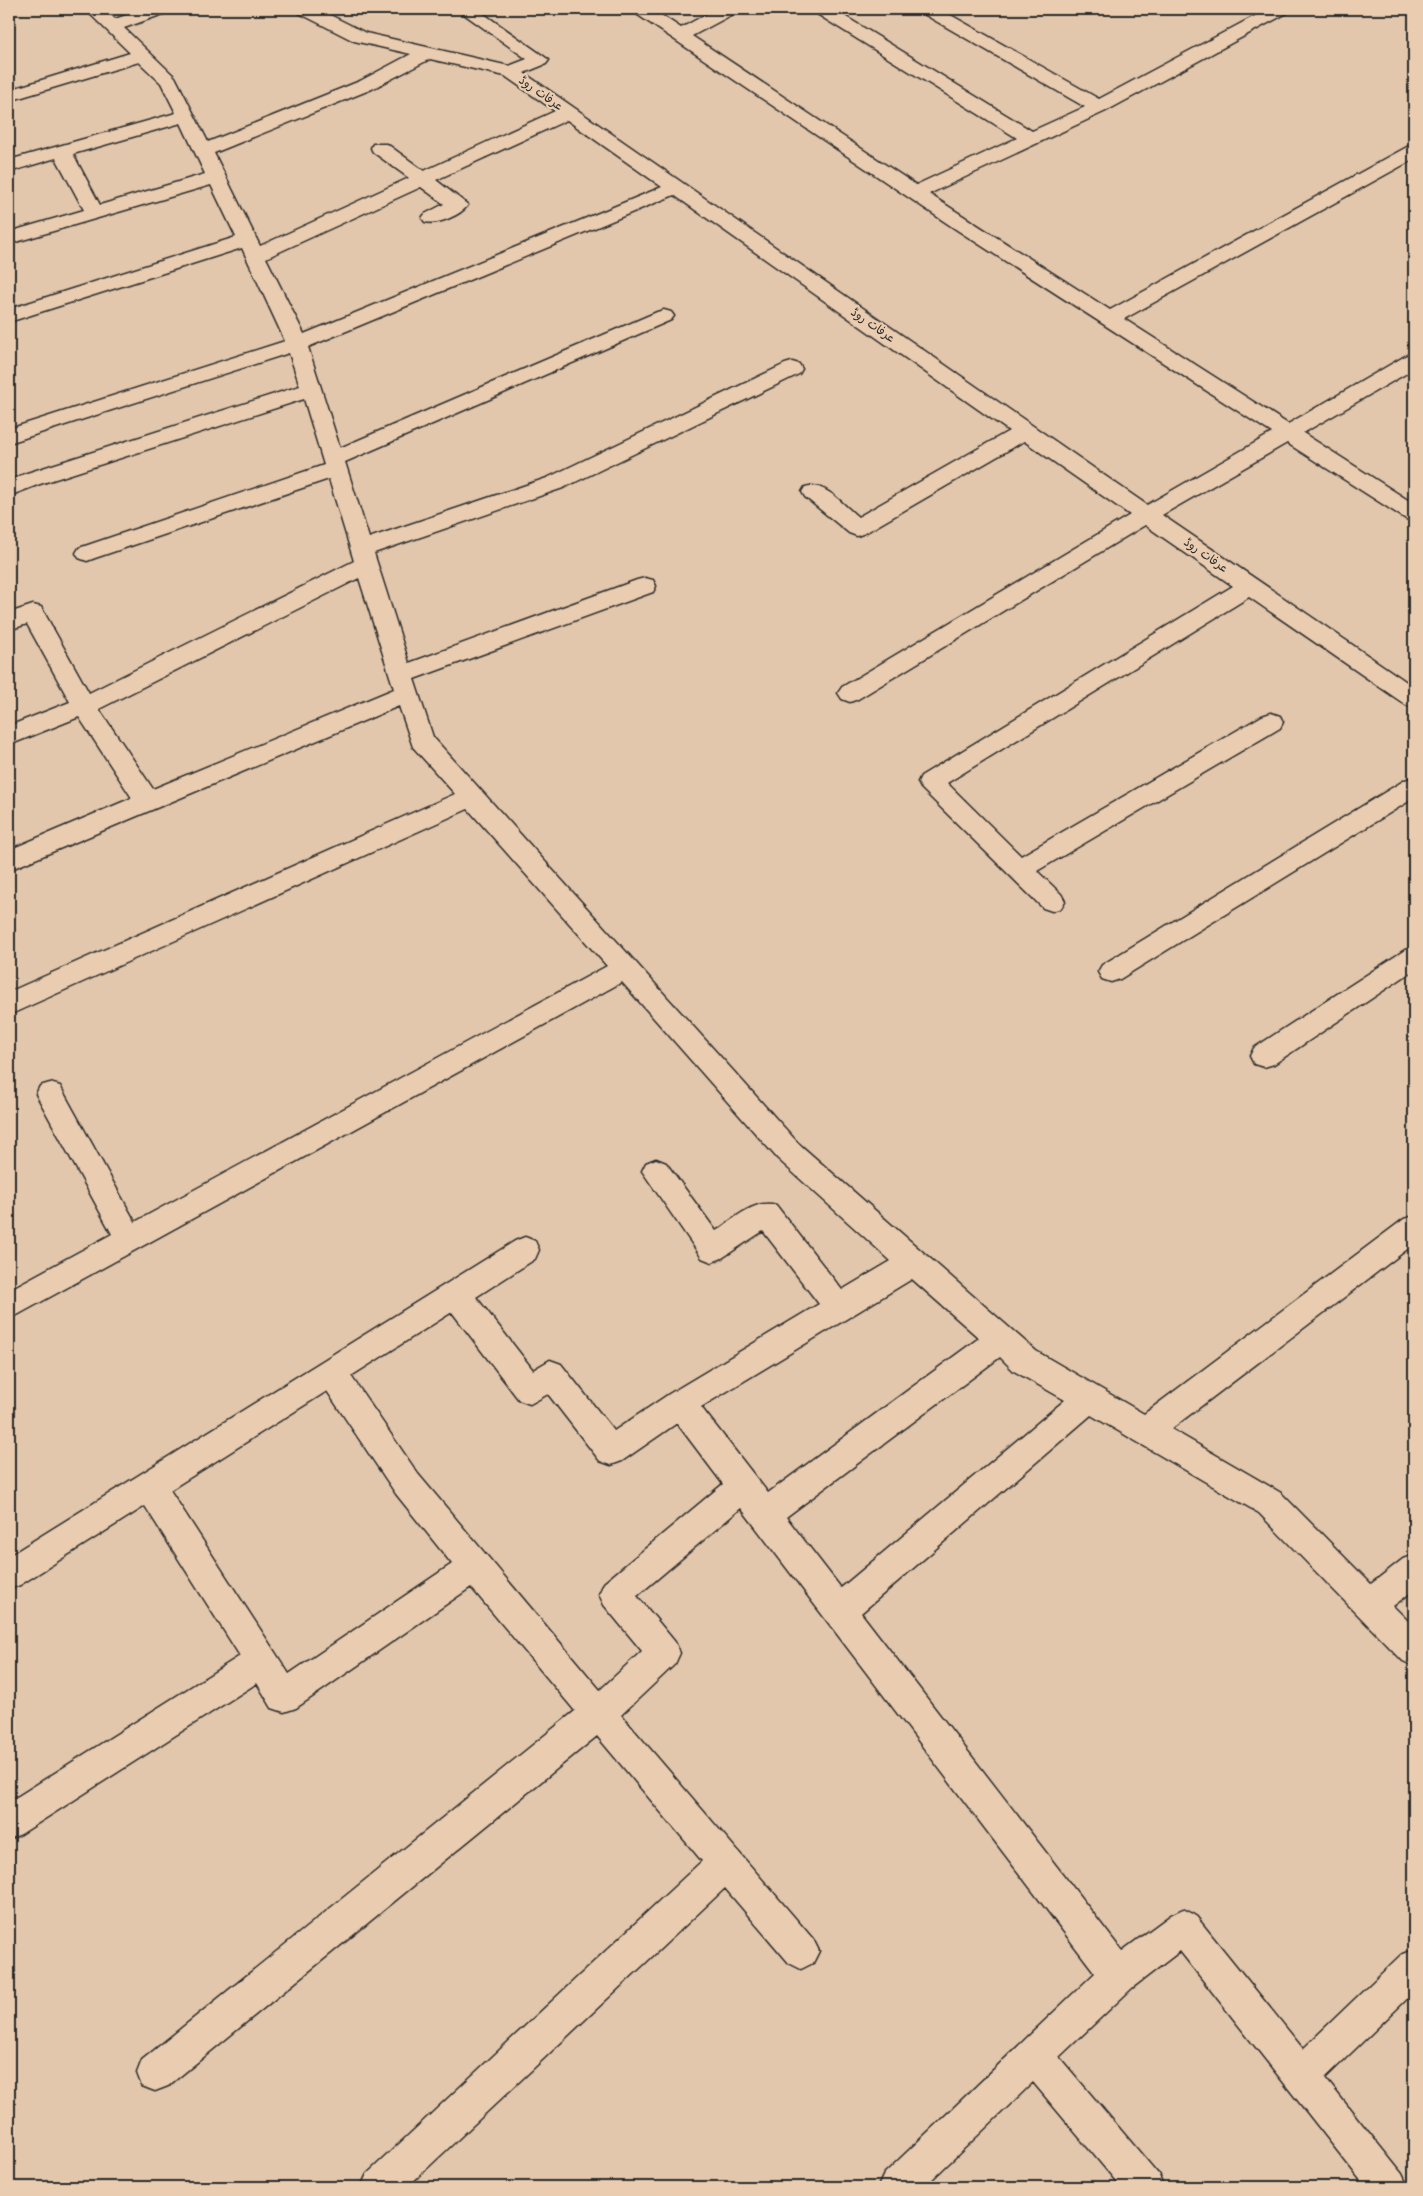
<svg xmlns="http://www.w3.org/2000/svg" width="1423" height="2196" viewBox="0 0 1423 2196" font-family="'Comic Neue','Playpen Sans Arabic',sans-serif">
<rect width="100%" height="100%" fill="#e2c7ac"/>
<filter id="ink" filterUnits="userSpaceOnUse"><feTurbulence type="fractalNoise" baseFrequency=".02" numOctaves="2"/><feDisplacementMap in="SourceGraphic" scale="10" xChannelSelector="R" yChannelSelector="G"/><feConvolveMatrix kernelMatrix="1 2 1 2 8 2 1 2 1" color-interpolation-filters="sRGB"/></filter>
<g filter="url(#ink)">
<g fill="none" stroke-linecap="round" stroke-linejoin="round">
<g stroke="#2b2b2b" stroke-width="3">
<path id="minor" d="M85,9H104L115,19L144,9H169L166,13L124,28L175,77L208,142L360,81L411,54L354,41L299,13L296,9H318L366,33L509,66L527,59L457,9H477L549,60L546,64L524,73L1147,505L1272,433L954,228L635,13L632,9H652L681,28L716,9H738L735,13L692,36L916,185L1017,138L817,14L815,9H833L1032,131L1085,107L922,13L919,9H940L1099,99L1268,9H1290L1287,13L1106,111L929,194L1110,310L1407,147L1414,145V159L1124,319L1288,424L1407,355L1414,354V369L1303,433L1414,504V521L1406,519L1287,443L1162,515L1414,687V708L1406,705L1249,597L947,783L1021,856L1262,716L1271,713L1280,716L1283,722L1280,728L1037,871L1061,894L1065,901L1061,908L1052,911L1043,908L921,788L918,782L921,776L1233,586L1145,525L858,699L850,702L842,699L838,693L842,687L1130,515L1024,441L865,533L857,536L849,533L805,497L802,492L805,487C825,481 844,506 858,517L1009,431L674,195L308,347L340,448L657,312L664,310L671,312L674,316L671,320L345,462L369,538L547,478L785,364L792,362L799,364L802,369L799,374L563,488L374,553L409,663L637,580L645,578L653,580L656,586L653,592L414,679L433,737L798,1143L1036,1351L1144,1414L1404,1219L1414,1216V1244L1171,1429L1281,1493L1371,1584L1403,1559L1414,1555V1590L1393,1606L1414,1627V1666L1403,1661L1259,1513L1091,1415L861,1613L1122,1951L1171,1915L1183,1909L1195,1915L1303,2049L1401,1955L1414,1950V1992L1325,2078L1402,2174L1408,2187H1366L1180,1951L1132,1988L1059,2057L1158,2174L1164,2187H1121L1033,2082L924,2187H878L884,2174L1095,1973L741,1508L637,1596L675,1642L680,1653L675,1664L621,1715L813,1939L819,1951L813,1963L801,1969L789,1963L725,1888L407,2187H361L367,2174L702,1861L597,1736L168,2086L155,2091L142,2086L137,2073L142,2060L575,1711L471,1587L296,1708L284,1712L272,1708L257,1683L21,1834L9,1839V1802L240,1656L145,1506L20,1585L9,1589V1556L515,1241L525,1237L535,1241L539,1250L535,1259L476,1297L533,1370L550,1360L561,1364L614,1431L669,1394L819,1304L763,1231L722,1258L712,1262L702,1258L642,1171L646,1163L656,1159L666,1163L716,1231C733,1220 755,1198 776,1205L842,1290L891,1261L778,1159L622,982L19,1314L9,1318V1290L112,1234L36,1094L40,1086L50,1083L60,1086L135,1222L607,966L468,809L9,1015V992L455,794L413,747L399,706L9,870V850L132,798L79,717L9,745V726L70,702L27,624L9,630V613L33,605L41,607L89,693L354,561L329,479L95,558L87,561L79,558L76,553L79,548L324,465L304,399L40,484L9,496V481L24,474L300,386L289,353L9,443V429L285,341L242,248L9,322V309L236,237L211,185L9,244V232L84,210L56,158L9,172V160L176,113L161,83L139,62L9,101V90L130,53ZM430,59L505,76L555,111L424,171L387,144H373L371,148L373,152L409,178L260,246L214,153L372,89ZM567,120L662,187L304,334L266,258L421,187L444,204L425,214L422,218L425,222C437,225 460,216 468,205L436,180ZM181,123L205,174L100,205L73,154ZM359,578L394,689L153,789L99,709ZM912,1279L979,1338L768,1493L701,1407ZM452,1312L519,1400L530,1404L548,1394L600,1461L611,1465L622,1461L677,1423L723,1484L604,1583L599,1594L604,1605L642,1651L600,1690L418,1474L351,1376ZM1000,1357L1014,1371L1065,1400L841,1588L786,1517ZM327,1391L396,1494L452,1564L289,1674L170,1490Z
M1414,777V798L1120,979L1111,982L1102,979L1098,972L1102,965L1405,780Z
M1414,947V970L1274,1064L1264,1067L1254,1064L1250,1056L1254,1048L1405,950Z"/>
</g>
<use href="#minor" fill="#eacdb1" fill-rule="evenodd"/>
</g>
</g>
<g text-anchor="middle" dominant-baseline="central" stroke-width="4.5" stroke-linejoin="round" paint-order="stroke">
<g font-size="12" fill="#2b2b2b" stroke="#eacdb1">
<text transform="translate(541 93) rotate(35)">عرفات روڈ</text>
<text transform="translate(873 325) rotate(35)">عرفات روڈ</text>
<text transform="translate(1206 555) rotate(35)">عرفات روڈ</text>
</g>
</g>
<rect width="1423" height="2196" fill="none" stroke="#eacdb1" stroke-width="30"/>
<rect x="15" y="15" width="1393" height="2166" fill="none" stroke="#2b2b2b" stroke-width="2" filter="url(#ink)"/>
</svg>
